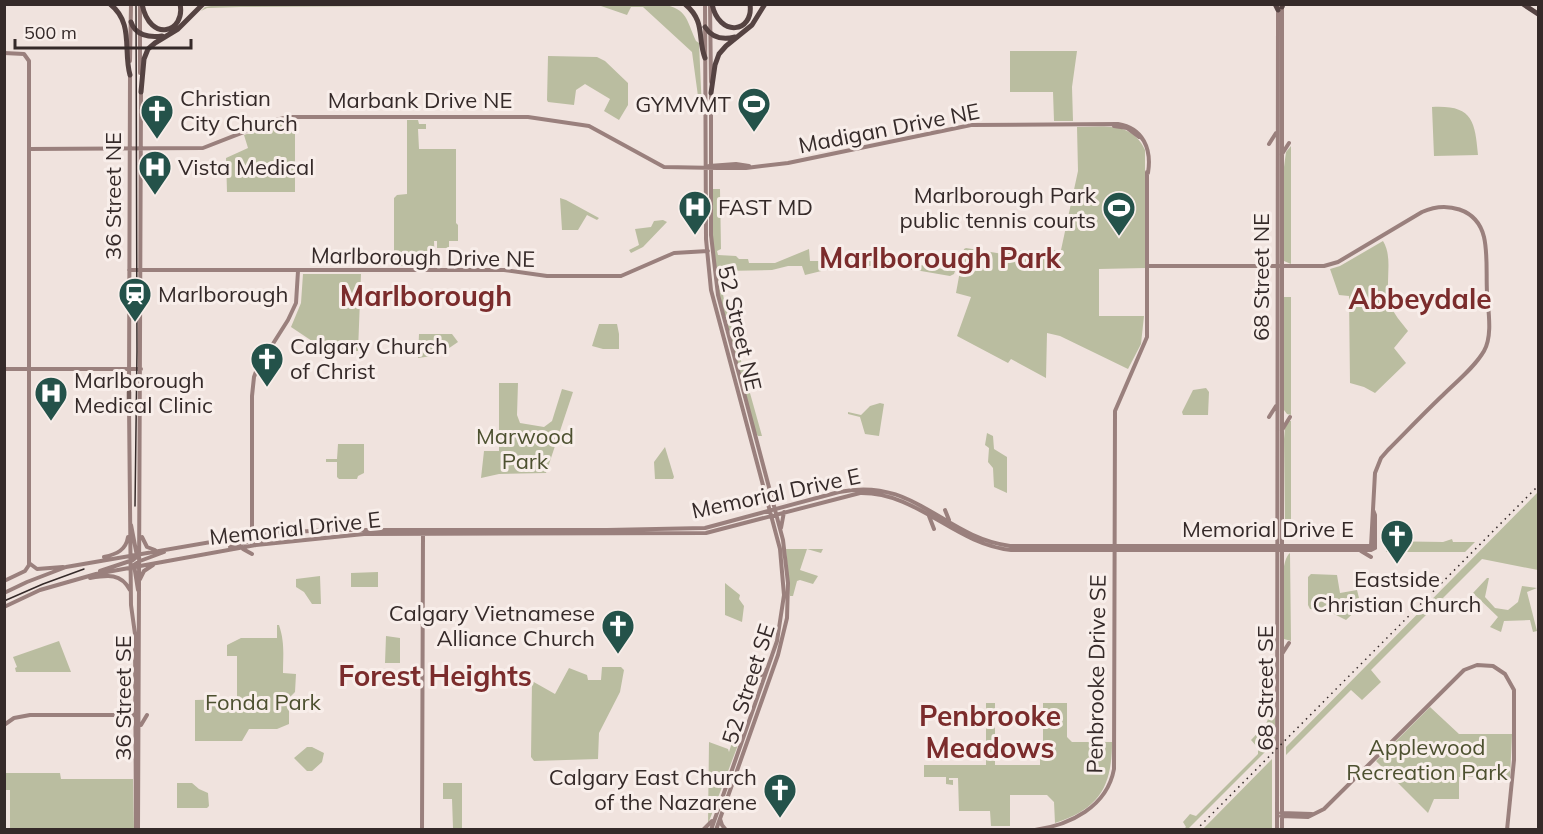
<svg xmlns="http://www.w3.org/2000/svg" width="1543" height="834" viewBox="0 0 1543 834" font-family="Mulish,sans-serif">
<rect width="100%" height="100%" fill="#f0e3de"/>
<path fill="#babda0" d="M663,4C688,10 686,19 696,41L699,43L702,111H700L692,52L643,7H631L627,15L601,6L433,5Z
M217,5V4L418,5L407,6L241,7L207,8L201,11L205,7Z
M1010,51H1077L1072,87L1073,121H1054L1053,92H1010Z
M548,56L597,57L605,61L628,83V105L619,120L604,111L610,99L585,84L576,90L574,105L548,102L547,100Z
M1432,107C1472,105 1475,120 1478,155L1434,156Z
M294,120L295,122V192H227L226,158L248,148L244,135L280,122Z
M407,120H418L419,124H426V129H418L419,149H456V223L458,225V241H449V248H437V241H434L435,266H394V198L397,195L407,194Z
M1077,127C1104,127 1132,121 1145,150V268L1099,269V316H1144L1141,344L1128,369L1060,336L1047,333L1046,378L1011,359L1008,363L957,336L971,297L956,293L964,249L966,248L1003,254L1008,251L1061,250L1078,171Z
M1291,146V264L1284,261V167L1286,152Z
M713,181V189H720L721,249L717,251L718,255L736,256L739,259H748L749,263H775L809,249L810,261H897L955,271L954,274L950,276L892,266H842L805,275L802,266H788L772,270L724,271L727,285L722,288L724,300L762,436H758L755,431L719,294L712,241Z
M560,198L566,200L599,218L597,220L587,215L578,230H562Z
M663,220L667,222L643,247L631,253L629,250L639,245L635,229L651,227L654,221Z
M1383,241C1394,259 1384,283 1390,303C1393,314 1402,323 1408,331L1394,348L1406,363L1375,393L1364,387L1350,383L1349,296L1339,295L1330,269L1340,266Z
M303,274H361L358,351L324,349L291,327L301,303Z
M1284,297H1291V415L1287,414L1284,410Z
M599,324H617L619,334V349H603L592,346Z
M419,334H452L458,342L439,355L418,358Z
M499,383H518L517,415L520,423L544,427L552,421L562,389L573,392L546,473L499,474L481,478L484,451H499Z
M1206,388L1209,392L1208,415H1183L1182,412L1193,390Z
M880,403L884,404L879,436L865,434L860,417L848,414V412L861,415L870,406Z
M1289,421H1291V522L1285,523L1284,439L1285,428Z
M987,433L993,436L994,449L1007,457V493L994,487L993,468L988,462L989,448L985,445Z
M338,444H364V473L358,476L357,479H339L337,477V462H326V459H337Z
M665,447L674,477L673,479H655L654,462Z
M1538,492V570L1482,559L1371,670L1381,682L1362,700L1351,690L1286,755V747Z
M1452,539L1453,542H1475L1465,552H1386V543L1380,541L1443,542Z
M786,549H823L821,553L807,549L800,570L818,576L813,584L800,580L797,581L793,596H790Z
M1290,553L1291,641L1284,639L1283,635C1283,618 1278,562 1290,553Z
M378,572V587H351V573Z
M1311,574L1337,575L1340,593L1357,590L1361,606L1346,620L1328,611L1310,609L1308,605V577Z
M320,576L321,604H312L304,592L296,587V579Z
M1487,578H1489L1485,597L1495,608L1508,610L1518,602L1522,586L1537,588L1527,592L1537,631L1533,632L1530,620L1504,621L1501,632L1490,627L1498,617L1473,593Z
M725,583L740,595L739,599L744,606L742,622L725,615Z
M277,625H279C285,643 283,655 283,673L296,674L295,692L289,698V724L277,729H249L242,741H195V700L237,699V656H227V645L241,638H277Z
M386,636L400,638V663H385Z
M59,641L71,672H16L15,668L17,667L13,657Z
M602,667H621L624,670L620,692L599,733L598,759L534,761L531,757L532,681L555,694L569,668L587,675L588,680H601Z
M986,703H995V765H1040V756L1043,754V703H1067V737L1072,742H1112C1112,787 1099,809 1055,823L1054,802L1047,795H1010V826H991L990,811H959L958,778H949V780H953V785L946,784V777H924V765H986Z
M1430,707L1459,734H1512L1510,779L1497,776L1459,777V799H1434L1428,813L1376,761Z
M1272,709L1275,710V742L1188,829H1184L1186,827L1183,822L1190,814L1196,816L1258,754V748L1251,740L1266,724Z
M734,736L741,737L708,824L709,742L728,749L729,752Z
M307,747H312L324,753L322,762L312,771H307L294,758Z
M1272,759V829H1203Z
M5,773H60L61,779H133L134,829H10V790H5Z
M177,783H192L199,789L208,793L209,806L207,808H177Z
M443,783H462V828H453L452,799H443Z"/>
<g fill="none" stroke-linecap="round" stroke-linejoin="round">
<path stroke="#9a807d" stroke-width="4" d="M140,4V73
M705,4L706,239L711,290L780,549L784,595L777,641L711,830
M710,4L711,82
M1282,5V830
M4,53L24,54L29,61V565L25,571L4,581
M130,61L131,4
M711,92V235L718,295L783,540L788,583L787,618L778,655L716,830
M1114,126L1127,128L1139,137
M1269,144L1276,133
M29,149L203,148L272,121L288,117H528L589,126L664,167L718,168H746L788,163L971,125L1118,124C1143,128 1152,149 1148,173
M1282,154L1289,143
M709,166L736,164L749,166
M1147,266H1324L1338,262L1422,212C1446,201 1477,208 1484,237C1488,254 1486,275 1487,292C1488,310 1493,335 1484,351C1474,368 1457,381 1443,395C1424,413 1406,432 1388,450L1381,458L1375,473L1371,546
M129,270H504L547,276H621L674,253L708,251
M4,369H141
M129,392L130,74
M129,406L131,605L135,634L136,830
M1269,417L1276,406
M1282,430L1290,417
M945,510L949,520
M1373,510L1375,515V548
M929,516L934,529
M131,525L137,556
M781,528L784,512
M142,537L147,547L155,550
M254,544L274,535
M252,545V396L254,377L257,369L288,320L296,303L298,271
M230,547L253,540
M243,549L252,554
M1361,551L1371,557
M104,557C117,554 126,550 128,537
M29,563L37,569L63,567
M134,565L138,590
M131,567L140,561L164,552
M100,571L133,560L140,554
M90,578C108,575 121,573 130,590
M140,579L144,571L153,565
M4,593L27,582L66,567L257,534L329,530H607L705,528L839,492C915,476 943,537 1010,546H1371L1375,547
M4,607L40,590L96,574L256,545L364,534L706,533L860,493C918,492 954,544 1011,550H1371L1375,548
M1282,654L1289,643
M755,677L761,675L767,669
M4,725L14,718L30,715H136
M141,725L147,715
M1281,813L1312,814
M1281,816L1308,817L1324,809L1464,670L1477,665L1493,666L1505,674L1514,690V760L1507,830
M720,819L722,825L726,830
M138,830L141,92
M422,830L423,533
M703,830L712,821
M808,830H845
M1035,830C1070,825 1107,807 1114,769L1115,411L1147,337V172
M1277,830L1278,8"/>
<path stroke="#755f5c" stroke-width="4.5" d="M129,406V392"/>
<path stroke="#554342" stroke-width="5" d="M110,4C134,23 123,50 130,75
M142,4C150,44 186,32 180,4
M685,4C706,22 697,37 705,58
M712,4C719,38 754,33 750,4
M1275,4L1278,10
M1523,4L1538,14
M1282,7L1283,4
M131,22C135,35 149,38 162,36
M705,27C712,38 723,40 735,37
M141,92L144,59L148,49L155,43L178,29L203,4
M711,93L715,65L719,54L726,46L752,25L765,4"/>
<path stroke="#352a29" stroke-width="1.5" d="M135,506L137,351L136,4
M4,601L43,584L84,569"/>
<path stroke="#352a29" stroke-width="1.5" stroke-dasharray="1.5 4.5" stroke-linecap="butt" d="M1196,830L1538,486"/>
</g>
<defs>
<g id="stadium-pin" transform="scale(1.725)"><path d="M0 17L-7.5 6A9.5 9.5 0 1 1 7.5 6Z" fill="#24524a" stroke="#f8eeea"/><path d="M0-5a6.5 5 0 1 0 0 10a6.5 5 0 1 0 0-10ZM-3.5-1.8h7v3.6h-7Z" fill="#fff"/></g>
<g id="church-pin" transform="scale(1.725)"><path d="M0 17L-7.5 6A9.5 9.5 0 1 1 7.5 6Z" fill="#24524a" stroke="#f8eeea"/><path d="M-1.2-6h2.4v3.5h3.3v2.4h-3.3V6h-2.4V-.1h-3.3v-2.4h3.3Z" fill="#fff"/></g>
<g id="hospital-pin" transform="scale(1.725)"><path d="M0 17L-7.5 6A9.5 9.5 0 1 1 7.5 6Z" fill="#24524a" stroke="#f8eeea"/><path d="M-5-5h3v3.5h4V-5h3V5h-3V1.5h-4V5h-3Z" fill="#fff"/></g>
<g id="station-pin" transform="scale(1.725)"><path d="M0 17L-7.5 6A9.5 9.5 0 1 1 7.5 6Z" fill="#24524a" stroke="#f8eeea"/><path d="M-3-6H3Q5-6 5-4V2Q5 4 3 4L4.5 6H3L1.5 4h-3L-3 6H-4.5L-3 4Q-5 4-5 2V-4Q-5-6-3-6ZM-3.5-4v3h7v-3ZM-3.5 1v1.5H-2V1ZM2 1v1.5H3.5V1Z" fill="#fff"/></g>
</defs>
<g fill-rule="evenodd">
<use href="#stadium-pin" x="754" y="104"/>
<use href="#church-pin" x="157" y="111"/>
<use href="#hospital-pin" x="155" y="167"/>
<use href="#hospital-pin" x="695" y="207"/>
<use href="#stadium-pin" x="1119" y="208"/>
<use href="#station-pin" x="135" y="294"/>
<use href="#church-pin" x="267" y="359"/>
<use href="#hospital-pin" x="51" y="393"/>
<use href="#church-pin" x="1397" y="536"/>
<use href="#church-pin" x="618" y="626"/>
<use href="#church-pin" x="780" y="790"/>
</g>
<g text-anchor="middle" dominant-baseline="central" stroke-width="6" stroke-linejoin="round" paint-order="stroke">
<g font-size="22" fill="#352a29" stroke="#f8eeea" text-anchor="start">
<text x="180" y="98">Christian<tspan x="180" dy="25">City Church</tspan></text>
<text x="731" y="104" text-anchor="end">GYMVMT</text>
<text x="178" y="167">Vista Medical</text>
<text x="1096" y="195" text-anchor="end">Marlborough Park<tspan x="1096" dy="25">public tennis courts</tspan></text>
<text x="718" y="207">FAST MD</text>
<text x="158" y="294">Marlborough</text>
<text x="290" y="346">Calgary Church<tspan x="290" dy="25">of Christ</tspan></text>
<text x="74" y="380">Marlborough<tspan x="74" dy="25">Medical Clinic</tspan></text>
<text x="1397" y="579" text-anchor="middle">Eastside<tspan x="1397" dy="25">Christian Church</tspan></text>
<text x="595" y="613" text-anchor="end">Calgary Vietnamese<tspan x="595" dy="25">Alliance Church</tspan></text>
<text x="757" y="777" text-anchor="end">Calgary East Church<tspan x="757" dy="25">of the Nazarene</tspan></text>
</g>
<g font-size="22" fill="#352a29" stroke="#f8eeea">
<text x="420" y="100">Marbank Drive NE</text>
<text transform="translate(889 128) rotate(-11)">Madigan Drive NE</text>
<text transform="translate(113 196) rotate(-90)">36 Street NE</text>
<text transform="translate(423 257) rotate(1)">Marlborough Drive NE</text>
<text transform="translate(1261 277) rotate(-90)">68 Street NE</text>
<text transform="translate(740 328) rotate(77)">52 Street NE</text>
<text transform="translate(776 493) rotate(-12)">Memorial Drive E</text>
<text transform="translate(295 528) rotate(-6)">Memorial Drive E</text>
<text x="1268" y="529">Memorial Drive E</text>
<text transform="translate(1096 674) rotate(-89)">Penbrooke Drive SE</text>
<text transform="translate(748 684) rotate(-72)">52 Street SE</text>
<text transform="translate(1265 688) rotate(-90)">68 Street SE</text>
<text transform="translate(123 698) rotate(-90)">36 Street SE</text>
</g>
<g font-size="22" fill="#4d5130" stroke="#f8eeea">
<text x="525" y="436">Marwood<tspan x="525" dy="25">Park</tspan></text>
<text x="263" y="702">Fonda Park</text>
<text x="1427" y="747">Applewood<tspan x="1427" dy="25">Recreation Park</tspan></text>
</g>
<g font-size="28" font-weight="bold" fill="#7b2c2c" stroke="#f8eeea">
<text x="940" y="257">Marlborough Park</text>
<text x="426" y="295">Marlborough</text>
<text x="1420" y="298">Abbeydale</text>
<text x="435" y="675">Forest Heights</text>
<text x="990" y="715">Penbrooke<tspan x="990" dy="32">Meadows</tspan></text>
</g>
</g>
<rect width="1543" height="834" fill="none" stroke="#352a29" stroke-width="12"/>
<path d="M15 39v9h176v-9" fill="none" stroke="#352a29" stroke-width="3"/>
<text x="24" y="39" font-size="18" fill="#352a29" stroke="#f8eeea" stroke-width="4.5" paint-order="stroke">500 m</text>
</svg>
